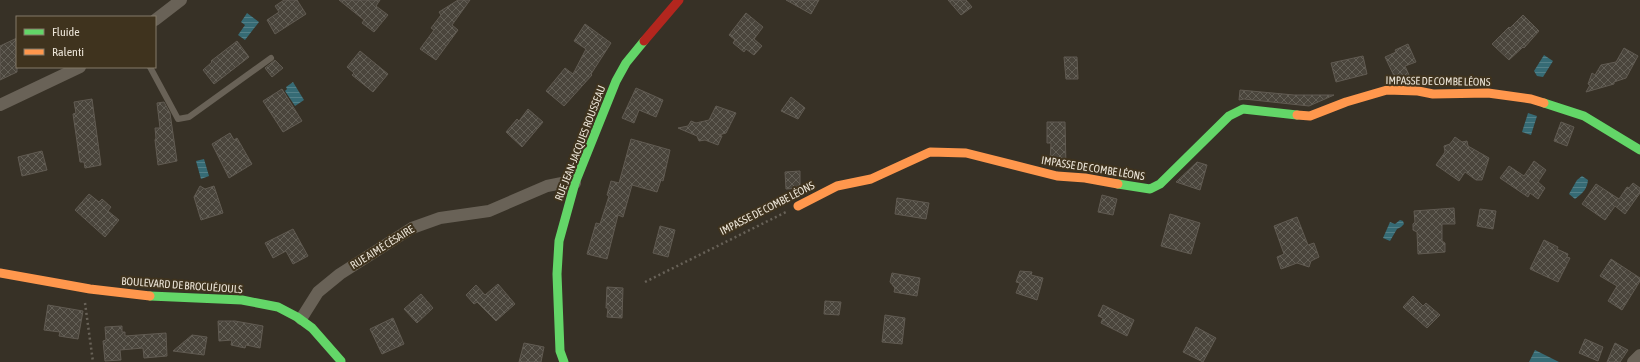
<svg xmlns="http://www.w3.org/2000/svg" width="1640" height="362" viewBox="0 0 1640 362" font-family="'Asap Condensed',sans-serif">
<defs>
<pattern id="water-rules" width="6" height="5" patternUnits="userSpaceOnUse"><rect width="6" height="5" fill="#366b75"/><path d="M0 2.5h6" fill="none" stroke="#538088"/></pattern>
<pattern id="building-cross-hatch" width="8" height="8" patternUnits="userSpaceOnUse"><rect width="8" height="8" fill="#4a453c"/><path d="M0 0l8 8M0 8l8-8" fill="none" stroke="#646057"/></pattern>
</defs>
<rect width="100%" height="100%" fill="#373126"/>
<path fill="url(#water-rules)" d="M247,13L259,22L245,40L238,35L245,25L241,22Z
M1544,55L1553,61L1543,77L1537,76L1534,71Z
M293,82L304,100L295,106L285,91L287,89L286,87Z
M1528,113L1537,116L1531,135L1522,132Z
M204,159L209,176L201,179L196,161Z
M1582,176L1588,180C1587,189 1583,193 1575,199L1569,194L1577,180Z
M1400,220L1403,221L1404,224L1401,227L1397,229L1390,241L1383,238L1390,222L1395,224Z
M1535,350L1559,362H1529Z"/>
<path fill="url(#building-cross-hatch)" stroke="#615b52" d="M284,0H297L306,14L275,34L267,20L279,12L275,6Z
M339,0H380L376,6L388,15L374,32L362,23L364,20Z
M458,0H470L452,25L458,30L436,60L420,49L434,30L431,28L441,15L439,12Z
M786,0H819L811,14Z
M948,0H966L972,7L961,15Z
M746,13L763,27L754,39L762,46L754,55L746,49L744,52L733,43L735,40L729,35Z
M1523,15L1539,31L1524,48L1523,47L1509,60L1492,44L1509,27L1510,28Z
M585,24L611,43L591,74L592,75L564,106L546,91L565,68L573,74L586,49L574,41Z
M17,38V72L0,80V46Z
M237,41L249,57L214,84L203,70L212,62L211,61Z
M1408,44L1416,62L1405,66L1409,75L1396,80L1385,57L1396,52L1395,50Z
M1624,48L1638,56L1626,78L1614,82V84L1586,92L1590,85L1588,84L1592,73L1595,75L1601,65L1616,62Z
M360,51L388,74L373,92L352,75L354,73L347,67Z
M1363,56L1367,74L1336,82L1331,63Z
M1064,57H1077L1078,79H1066Z
M275,60L283,68L272,77L265,68Z
M636,88L663,100L656,117L639,110L634,123L622,118Z
M282,89L302,121L283,132L263,101Z
M1240,90L1294,95H1334L1309,106L1244,99L1239,100Z
M791,97L805,108L798,119L781,111Z
M92,99L101,165L85,168L84,162H80L73,114L76,113L74,102Z
M164,102L170,113L177,161L158,165L155,140L156,138L155,128H160L157,103Z
M716,106L736,113L726,133L719,135L722,136L718,145L705,140L699,141L697,136L678,128L688,126L691,121L696,123L709,120Z
M528,109L543,122L522,147L506,132L517,119L519,121Z
M1047,122H1065L1066,167L1054,165V161H1050L1051,143H1047Z
M1561,122L1574,127L1567,146L1554,141Z
M230,133L234,140L237,138L252,164L229,178L212,144Z
M1455,137L1462,142L1467,141L1468,146L1489,158L1482,180H1476L1465,172L1459,181L1436,165L1445,152L1444,146L1450,144Z
M631,139L670,150L663,181L661,180L657,192L632,185L623,217L618,215L607,259L587,254L596,223L600,224L609,196L607,195L611,181L619,183Z
M42,151L47,170L22,176L18,157Z
M1534,161L1546,170L1538,182L1545,188L1538,199L1530,193L1528,197L1500,178L1509,166L1524,176Z
M1197,162L1207,165L1200,190L1176,182Z
M800,171V188L786,189L785,172Z
M1633,183L1640,188V193L1625,214L1615,206L1605,220L1582,204L1596,184L1619,199L1627,187L1629,188Z
M200,186L205,189L214,186L223,213L201,220L194,197Z
M89,194L99,202L102,199L111,207L108,211L119,220L105,237L75,210Z
M1102,195L1117,199L1113,215L1098,212Z
M897,198L929,203L926,219L895,214Z
M1454,208L1455,224H1442V241L1445,243V252L1418,254L1417,232L1413,230V224L1415,222L1414,211Z
M1480,209L1496,211L1493,229L1477,226Z
M1170,214L1200,223L1191,254L1161,246Z
M1297,217L1308,245L1314,243L1319,257L1311,261L1309,267L1297,263L1281,269L1277,257L1284,254L1274,226Z
M660,226L675,230L668,257L653,253Z
M293,229L308,256L293,264L286,251L273,258L265,243Z
M1544,240L1558,247L1557,249L1568,254L1567,257L1570,258L1558,282L1530,269Z
M1611,259L1640,278V281L1622,310L1608,301L1617,286L1600,276Z
M1020,271L1032,272L1031,275L1043,278L1037,300L1016,293L1020,283L1016,282Z
M892,273L920,278L917,296L894,292L895,288L890,282Z
M498,284L515,304L496,321L477,302L474,304L466,295L476,285L485,295Z
M607,287L623,288L622,318L607,317L608,308H606Z
M421,294L433,308L417,323L404,309Z
M1413,296L1423,306L1426,303L1440,315L1427,328L1403,307Z
M825,301L841,302L839,315L824,314Z
M48,305L83,311L78,339L59,336L60,332L44,330Z
M1103,305L1134,320L1127,336L1101,323L1103,318L1098,316Z
M885,315L905,318L902,344L882,342Z
M393,318L404,344L382,354L370,329Z
M218,321H235L263,326L260,348L246,345L245,348L231,345L232,340L219,341Z
M122,326V332H125V336L166,333L167,356L144,358L143,348L120,350L121,360L105,361L103,341L106,340L105,327Z
M1196,327L1216,338L1203,362L1183,352Z
M192,335L207,337L204,355L173,351Z
M1585,339L1603,347L1598,361L1579,353Z
M524,343L544,347L541,362H519Z
M1615,343L1628,350L1620,362H1607Z"/>
<g fill="none" stroke-linecap="round" stroke-linejoin="round">
<path stroke="#686258" stroke-width="2.5" stroke-dasharray="2 3" stroke-linecap="butt" d="M645,282L786,212
M85,303L93,362"/>
<path stroke="#696257" stroke-width="6" d="M150,67L178,119L189,117L271,58"/>
<path stroke="#696257" stroke-width="12" d="M155,20L181,0
M0,105L80,67
M301,319L318,292L340,274L412,228L440,218L489,211L547,186L562,183H575
M1633,362L1640,355"/>
<path stroke="#63d668" stroke-width="9" d="M1544,103L1584,116L1640,150
M1118,184L1150,189L1160,184L1229,116L1243,109L1297,115
M150,296L242,300L278,307L297,317L312,328L341,361
M564,362L560,351L557,274L559,241L575,183L616,81L626,63L644,41"/>
<path stroke="#ff974d" stroke-width="9" d="M1297,115L1310,116L1346,102L1387,90L1418,91L1433,94L1488,93L1531,99L1544,103
M798,206L837,186L871,179L930,152L966,153L1057,176L1085,178L1118,184
M0,273L90,289L150,296"/>
<path stroke="#b3261e" stroke-width="9" d="M644,41L679,0"/>
</g>
<g text-anchor="middle" dominant-baseline="central" stroke-width="4" stroke-linejoin="round" paint-order="stroke">
<g font-size="11" fill="#ebe4d7" stroke="#3f331e">
<text transform="translate(1438 81) rotate(1)">IMPASSE DE COMBE LÉONS</text>
<text transform="translate(580 143) rotate(-69)">RUE JEAN-JACQUES ROUSSEAU</text>
<text transform="translate(1093 168) rotate(9)">IMPASSE DE COMBE LÉONS</text>
<text transform="translate(767 208) rotate(-27)">IMPASSE DE COMBE LÉONS</text>
<text transform="translate(382 247) rotate(-32)">RUE AIMÉ CÉSAIRE</text>
<text transform="translate(182 285) rotate(4)">BOULEVARD DE BROCUÉJOULS</text>
</g>
</g>
<rect x="16" y="16" width="140" height="52" fill="#3f331e" stroke="#847a68"/>
<rect x="24" y="29" width="20" height="6" fill="#63d668" stroke="#847a68"/>
<text x="52" y="36" font-size="12" fill="#ebe4d7">Fluide</text>
<rect x="24" y="49" width="20" height="6" fill="#ff974d" stroke="#847a68"/>
<text x="52" y="56" font-size="12" fill="#ebe4d7">Ralenti</text>
</svg>
